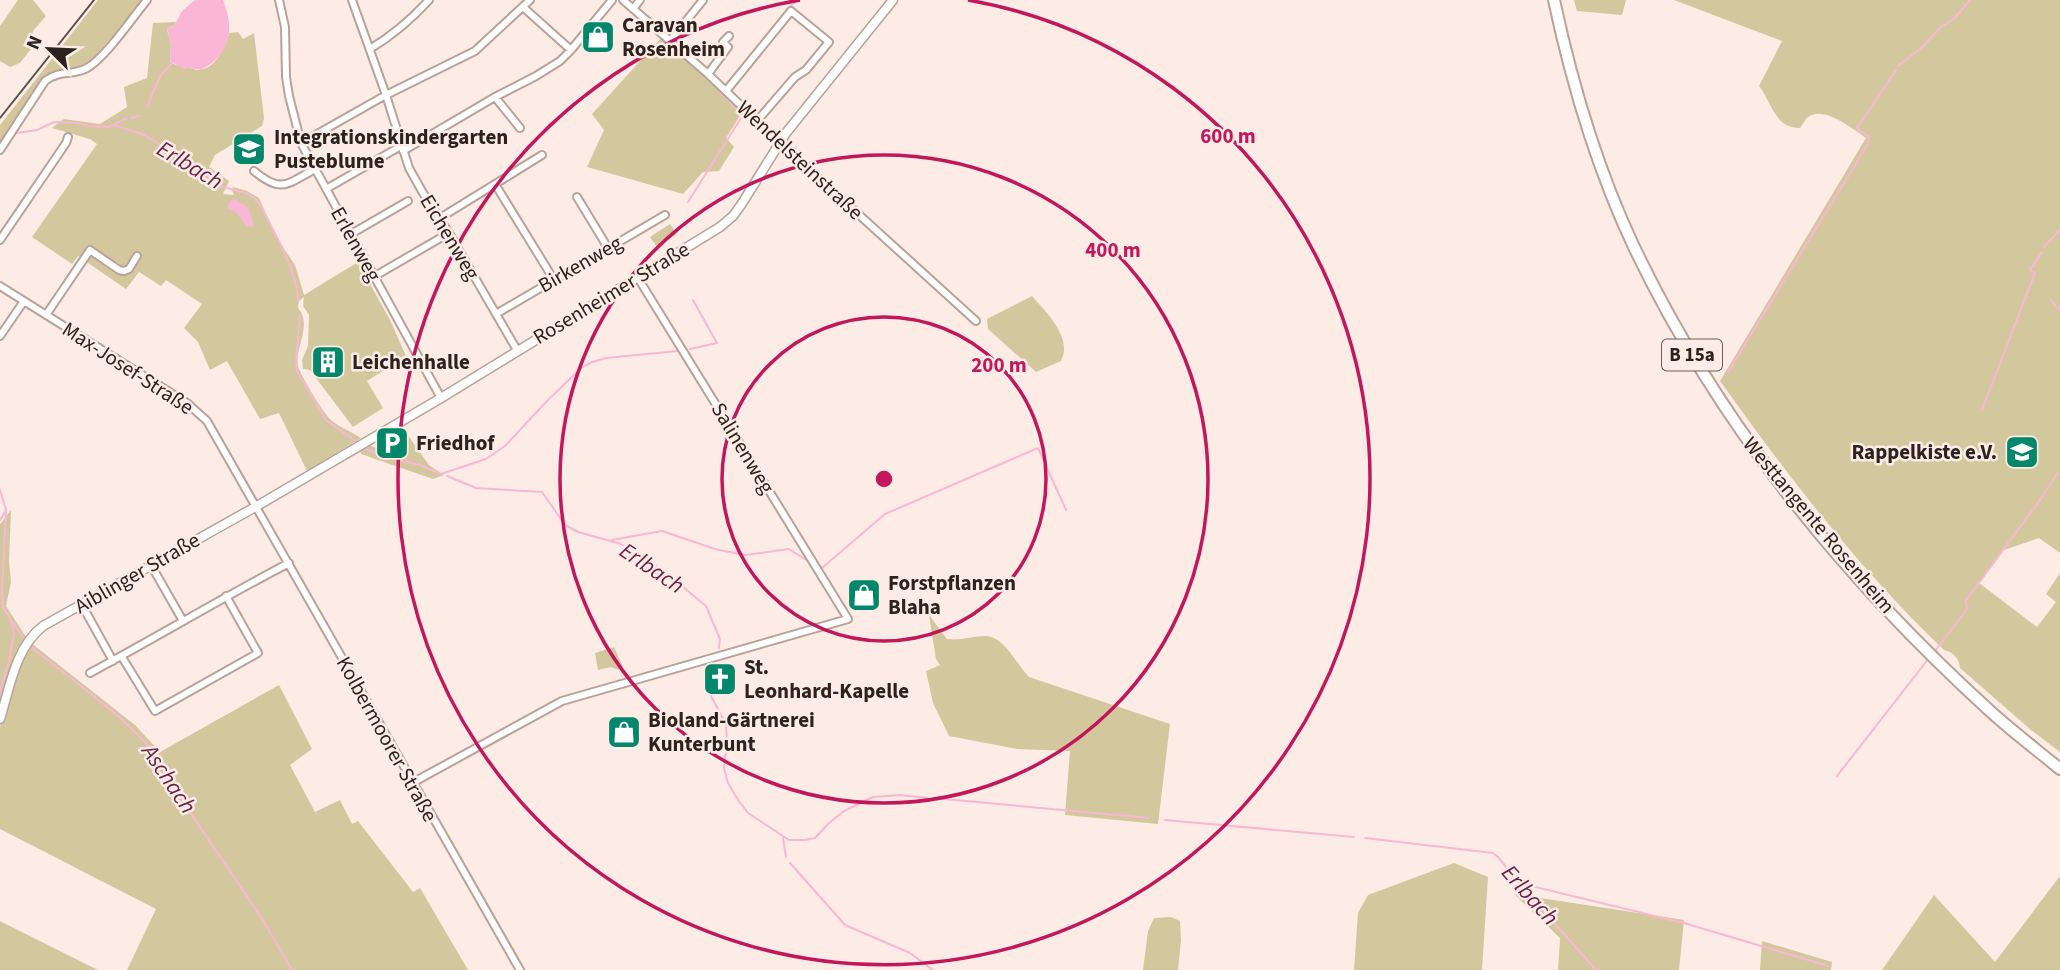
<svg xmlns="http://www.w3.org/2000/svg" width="2060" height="970" viewBox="0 0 2060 970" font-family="'Source Sans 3',sans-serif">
<rect width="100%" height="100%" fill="#fdece5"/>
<path fill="#d3c79e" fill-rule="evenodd" d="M18,0H33L46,16L33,31L31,49L20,63L10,67L0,61V26Z
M98,0H144L89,63C79,69 68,66 57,70C39,76 12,126 0,143V125Z
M1574,0H1626L1622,15L1577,11Z
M1674,0H2060V553L2039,538L2004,550L1979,583L2037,627L2056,602L2046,594L2060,573V752L2031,730L1960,668C1959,658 1953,652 1944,650C1859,569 1788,476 1720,381L1866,138C1853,129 1822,104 1807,118C1806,118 1801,127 1800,128C1774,128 1772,102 1759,86L1782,41ZM2028,444L2034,457L2029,461L2025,454L2013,456L2012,447Z
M176,22L174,26L169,27L167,30L171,44L170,61C175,66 179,66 186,67C189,67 193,69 197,70C214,71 226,47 229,33L238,32L243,39L254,33L264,118L262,126L215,155L209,167L229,181L223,194L234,195L232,190L233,187L247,191L259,198L278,240L295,265L304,295L358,262L390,320L406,356L367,381L383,408L353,427L310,370L303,369L302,360L308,346L309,315L303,306L304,297L299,301L298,308C313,325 294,348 298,366C300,374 322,411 329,418C336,426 351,431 361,438L307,471L279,413L260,419L227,361L210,370L198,342L184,328L202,304L166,280L161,286L139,272L126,289L78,256L72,264L32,237L97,144L90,139L52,128L64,119L100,124L127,107L124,87L147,78L153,23Z
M661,38L743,111L726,138L734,147L719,171L703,172L683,194L587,167L604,130L592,114Z
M670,224L677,234L657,247L650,237Z
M1032,296C1047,313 1073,338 1061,361L1036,372L988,329L987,319Z
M402,427L429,465L444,475L433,479L361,454L360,450L368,444C378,450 393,454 404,450L405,445L397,432Z
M11,510L9,562L11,582L6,606L26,637L17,651L0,703V524Z
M929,615L947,639C960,641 972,636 986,636C1004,636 1017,665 1029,677L1170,724L1158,824L1065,815L1070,751L1017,749L949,736L933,703L926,671L940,665L936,659Z
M31,643L135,725L160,752L279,685L312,749L290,765L315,812L340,800L352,824L358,821L413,892L420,888L468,970H127L156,909L0,829V727L18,669Z
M614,647L623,667L618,670L611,667L598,670L595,653Z
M1454,863L1488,877L1482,970H1354L1358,913L1368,895Z
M2060,876V970H1882L1934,895L1995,962Z
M1514,894L1684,920L1679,970H1558L1560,938Z
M1171,917L1180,921L1181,940L1178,970H1143L1148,931L1154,918Z
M0,921L98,970H0Z
M1762,941L1832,962L1831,970H1760Z"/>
<path fill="#f9b7d5" d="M195,0H223C235,30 231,54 201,70L191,68L183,69L170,61L171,44L167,30L168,27L174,26L182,11Z
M235,199L248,207L254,225L252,227L246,226L237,213L227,208L230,201Z"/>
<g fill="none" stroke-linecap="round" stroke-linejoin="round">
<path stroke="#f9b7d5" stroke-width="2" d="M1898,66L1920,49L1941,27L1954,19L1970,0
M726,86L796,0
M720,92L741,113
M147,107L160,76L172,63
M131,118L139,116
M114,124L126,119
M1859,130L1857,128L1896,70
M1860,131L1870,137L1868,142
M16,133L37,130L54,122L77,123L88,126L107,127L113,125L139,133L153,140L188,163L213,184L248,194L254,198L261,206C275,236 297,268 298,301
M0,136V135
M688,202L741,118
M2044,247L2060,230
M2051,300L2060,311
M300,315L296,360L297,371L326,420L358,443
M690,349L717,343L693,300
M1728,372L1868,144
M1982,410L2035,273L2030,270L2042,252
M362,447L379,455L420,465L441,474L486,459L505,446L546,402L581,368L592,362L606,358L678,351
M447,476L476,488L542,492L565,525L578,532L621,544L663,570L701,602L706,606L720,639L719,648
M0,490L6,510L2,591L3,607L10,619L14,634L9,661L0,692
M0,520L5,512
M612,540L662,531L715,549L745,555L789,549L811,563
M820,567L822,568L885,514L1038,448L1066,510
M10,619L26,641
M30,646C73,682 161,738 177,793L261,917L292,970
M1935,651L1968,608L1965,602L2042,497L2057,474
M715,660L705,685L726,724L727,743L724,768L728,783L738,800L748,813L789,840H805L815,838L829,823L844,811L873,797L900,795L927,798
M1837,776L1929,658
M933,798L1149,818
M1165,820L1354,837
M783,838L786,857
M1365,838L1493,853L1498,857L1519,883L1596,970
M790,863L845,925L910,953L933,970
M1519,883L1684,923L1828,966"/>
<g stroke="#bba197" stroke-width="10">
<path id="minor" d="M279,0L285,27L286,77L289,96L301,143L441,398
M352,0L386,95L409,168L423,193L449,233L517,350
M623,0L708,74L780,143L976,321
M524,8L571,50
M633,9L640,0
M670,41L703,0
M370,49C393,35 411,20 429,0
M708,74L728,47L723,42L729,36
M726,91L791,11L829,42L806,70L795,77L757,121
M495,97L520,128
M301,143L386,95L475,51L530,0
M0,150L45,81C61,69 72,76 87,68C105,58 133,17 147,0
M403,151L495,97L536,76L560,61L571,50L612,0
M254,171C282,194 287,184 315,169
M495,184L554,280
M326,189L401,146
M577,197L608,248
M440,218L542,155
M351,234L408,201
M0,240L66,143L68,137
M375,276L449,233
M0,286L187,403L207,421L520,970
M496,314L665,215
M46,315L90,250L119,270L124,271L129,269L137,256
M0,336L24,301
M151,565L183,621
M82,605L113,661
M122,657L155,711L258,653L226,596
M90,673C157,637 222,598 289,563
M412,783L562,701L848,619L638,278"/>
</g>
<g stroke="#bba197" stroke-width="11">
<path id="tertiary" d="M0,719C10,687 15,648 43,626L257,506L441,398L720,227L733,216L741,205L786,133L893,0"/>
</g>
<g stroke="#bba197" stroke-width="14">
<path id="trunk" d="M1554,0C1572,84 1597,169 1634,247C1719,425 1845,579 1990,711C2013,732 2037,750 2060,769"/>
</g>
<use href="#minor" stroke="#fff" stroke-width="6"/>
<use href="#tertiary" stroke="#fff" stroke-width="8"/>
<use href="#trunk" stroke="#fff" stroke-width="10"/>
<path stroke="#5b504b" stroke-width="2" d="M0,118L94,0"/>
</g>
<g fill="none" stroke="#c2185b" stroke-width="3.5">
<circle cx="884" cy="479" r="162"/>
<circle cx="884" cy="479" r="324"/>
<path d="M968 0A486 486 0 1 1 800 0"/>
</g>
<defs>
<g id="shop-square" transform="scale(1.75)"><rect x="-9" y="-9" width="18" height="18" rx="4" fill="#02876b" stroke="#fdece5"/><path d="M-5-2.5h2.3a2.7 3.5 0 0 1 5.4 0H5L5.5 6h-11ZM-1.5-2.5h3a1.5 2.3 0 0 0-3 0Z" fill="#fff"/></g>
<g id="school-square" transform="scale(1.75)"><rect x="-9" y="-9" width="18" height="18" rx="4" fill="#02876b" stroke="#fdece5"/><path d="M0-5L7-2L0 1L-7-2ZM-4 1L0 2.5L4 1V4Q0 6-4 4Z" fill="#fff"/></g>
<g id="building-square" transform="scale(1.75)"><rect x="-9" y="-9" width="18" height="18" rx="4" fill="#02876b" stroke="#fdece5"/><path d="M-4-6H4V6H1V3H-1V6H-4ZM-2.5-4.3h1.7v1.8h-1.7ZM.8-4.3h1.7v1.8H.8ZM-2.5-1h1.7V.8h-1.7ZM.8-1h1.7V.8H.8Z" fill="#fff"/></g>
<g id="parking-square" transform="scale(1.75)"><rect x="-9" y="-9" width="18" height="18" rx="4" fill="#02876b" stroke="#fdece5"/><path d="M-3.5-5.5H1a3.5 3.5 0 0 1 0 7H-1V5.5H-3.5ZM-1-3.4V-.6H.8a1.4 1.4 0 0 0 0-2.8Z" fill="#fff"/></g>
<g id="church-square" transform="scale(1.75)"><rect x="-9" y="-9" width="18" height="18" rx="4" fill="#02876b" stroke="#fdece5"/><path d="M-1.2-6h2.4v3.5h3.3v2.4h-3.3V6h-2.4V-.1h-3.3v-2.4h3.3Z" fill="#fff"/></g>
</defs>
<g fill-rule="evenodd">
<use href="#shop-square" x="598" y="37"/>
<use href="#school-square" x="249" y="149"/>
<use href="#building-square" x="328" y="362"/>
<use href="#parking-square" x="392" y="443"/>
<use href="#school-square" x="2022" y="452"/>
<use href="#shop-square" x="864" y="595"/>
<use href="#church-square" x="720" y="679"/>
<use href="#shop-square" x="624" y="732"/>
</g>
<g text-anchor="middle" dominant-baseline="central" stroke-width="5" stroke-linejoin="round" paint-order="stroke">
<rect fill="#fdece5" stroke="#6b5f5a" stroke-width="2" x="1662" y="339.5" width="60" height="31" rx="5"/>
<g font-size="19" font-weight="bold" fill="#2c221e">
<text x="1692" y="355">B 15a</text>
</g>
<g font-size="21" font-weight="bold" fill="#2c221e" stroke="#fdece5" text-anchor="start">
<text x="622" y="25">Caravan<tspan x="622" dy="24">Rosenheim</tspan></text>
<text x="274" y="137">Integrationskindergarten<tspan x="274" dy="24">Pusteblume</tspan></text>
<text x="352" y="362">Leichenhalle</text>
<text x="416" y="443">Friedhof</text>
<text x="1997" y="452" text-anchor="end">Rappelkiste e.V.</text>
<text x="888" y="583">Forstpflanzen<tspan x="888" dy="24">Blaha</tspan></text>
<text x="744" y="667">St.<tspan x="744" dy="24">Leonhard-Kapelle</tspan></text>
<text x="648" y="720">Bioland-Gärtnerei<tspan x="648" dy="24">Kunterbunt</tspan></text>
</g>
<g font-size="21" fill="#2c221e" stroke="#fdece5">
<text transform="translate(800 160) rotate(43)">Wendelsteinstraße</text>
<text transform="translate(450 237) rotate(59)">Eichenweg</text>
<text transform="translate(356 244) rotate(61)">Erlenweg</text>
<text transform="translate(580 264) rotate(-30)">Birkenweg</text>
<text transform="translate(611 293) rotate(-31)">Rosenheimer Straße</text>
<text transform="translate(128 368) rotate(33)">Max-Josef-Straße</text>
<text transform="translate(743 448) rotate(59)">Salinenweg</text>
<text transform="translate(1819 525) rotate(50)">Westtangente Rosenheim</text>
<text transform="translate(137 573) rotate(-30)">Aiblinger Straße</text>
<text transform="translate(387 739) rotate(61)">Kolbermoorer Straße</text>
</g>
<g font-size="23" font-style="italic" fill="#691f48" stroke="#fdece5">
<text transform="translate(190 165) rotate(31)">Erlbach</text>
<text transform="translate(652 568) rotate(34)">Erlbach</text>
<text transform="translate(169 779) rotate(56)">Aschach</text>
<text transform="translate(1530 895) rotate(48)">Erlbach</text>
</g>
</g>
<circle cx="884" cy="479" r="10" fill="#c2185b" stroke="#fdece5" stroke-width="3.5"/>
<g font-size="21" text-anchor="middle" font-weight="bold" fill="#c2185b" stroke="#fdece5" stroke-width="5" stroke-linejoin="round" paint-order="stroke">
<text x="1228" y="143">600 m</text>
<text x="1113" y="257">400 m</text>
<text x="999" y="372">200 m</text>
</g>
<g transform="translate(49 49) rotate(294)" stroke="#fdece5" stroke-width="5" paint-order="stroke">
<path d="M0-5L12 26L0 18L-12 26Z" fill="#2c221e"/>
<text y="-10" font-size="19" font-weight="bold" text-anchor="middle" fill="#2c221e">N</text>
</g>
</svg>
